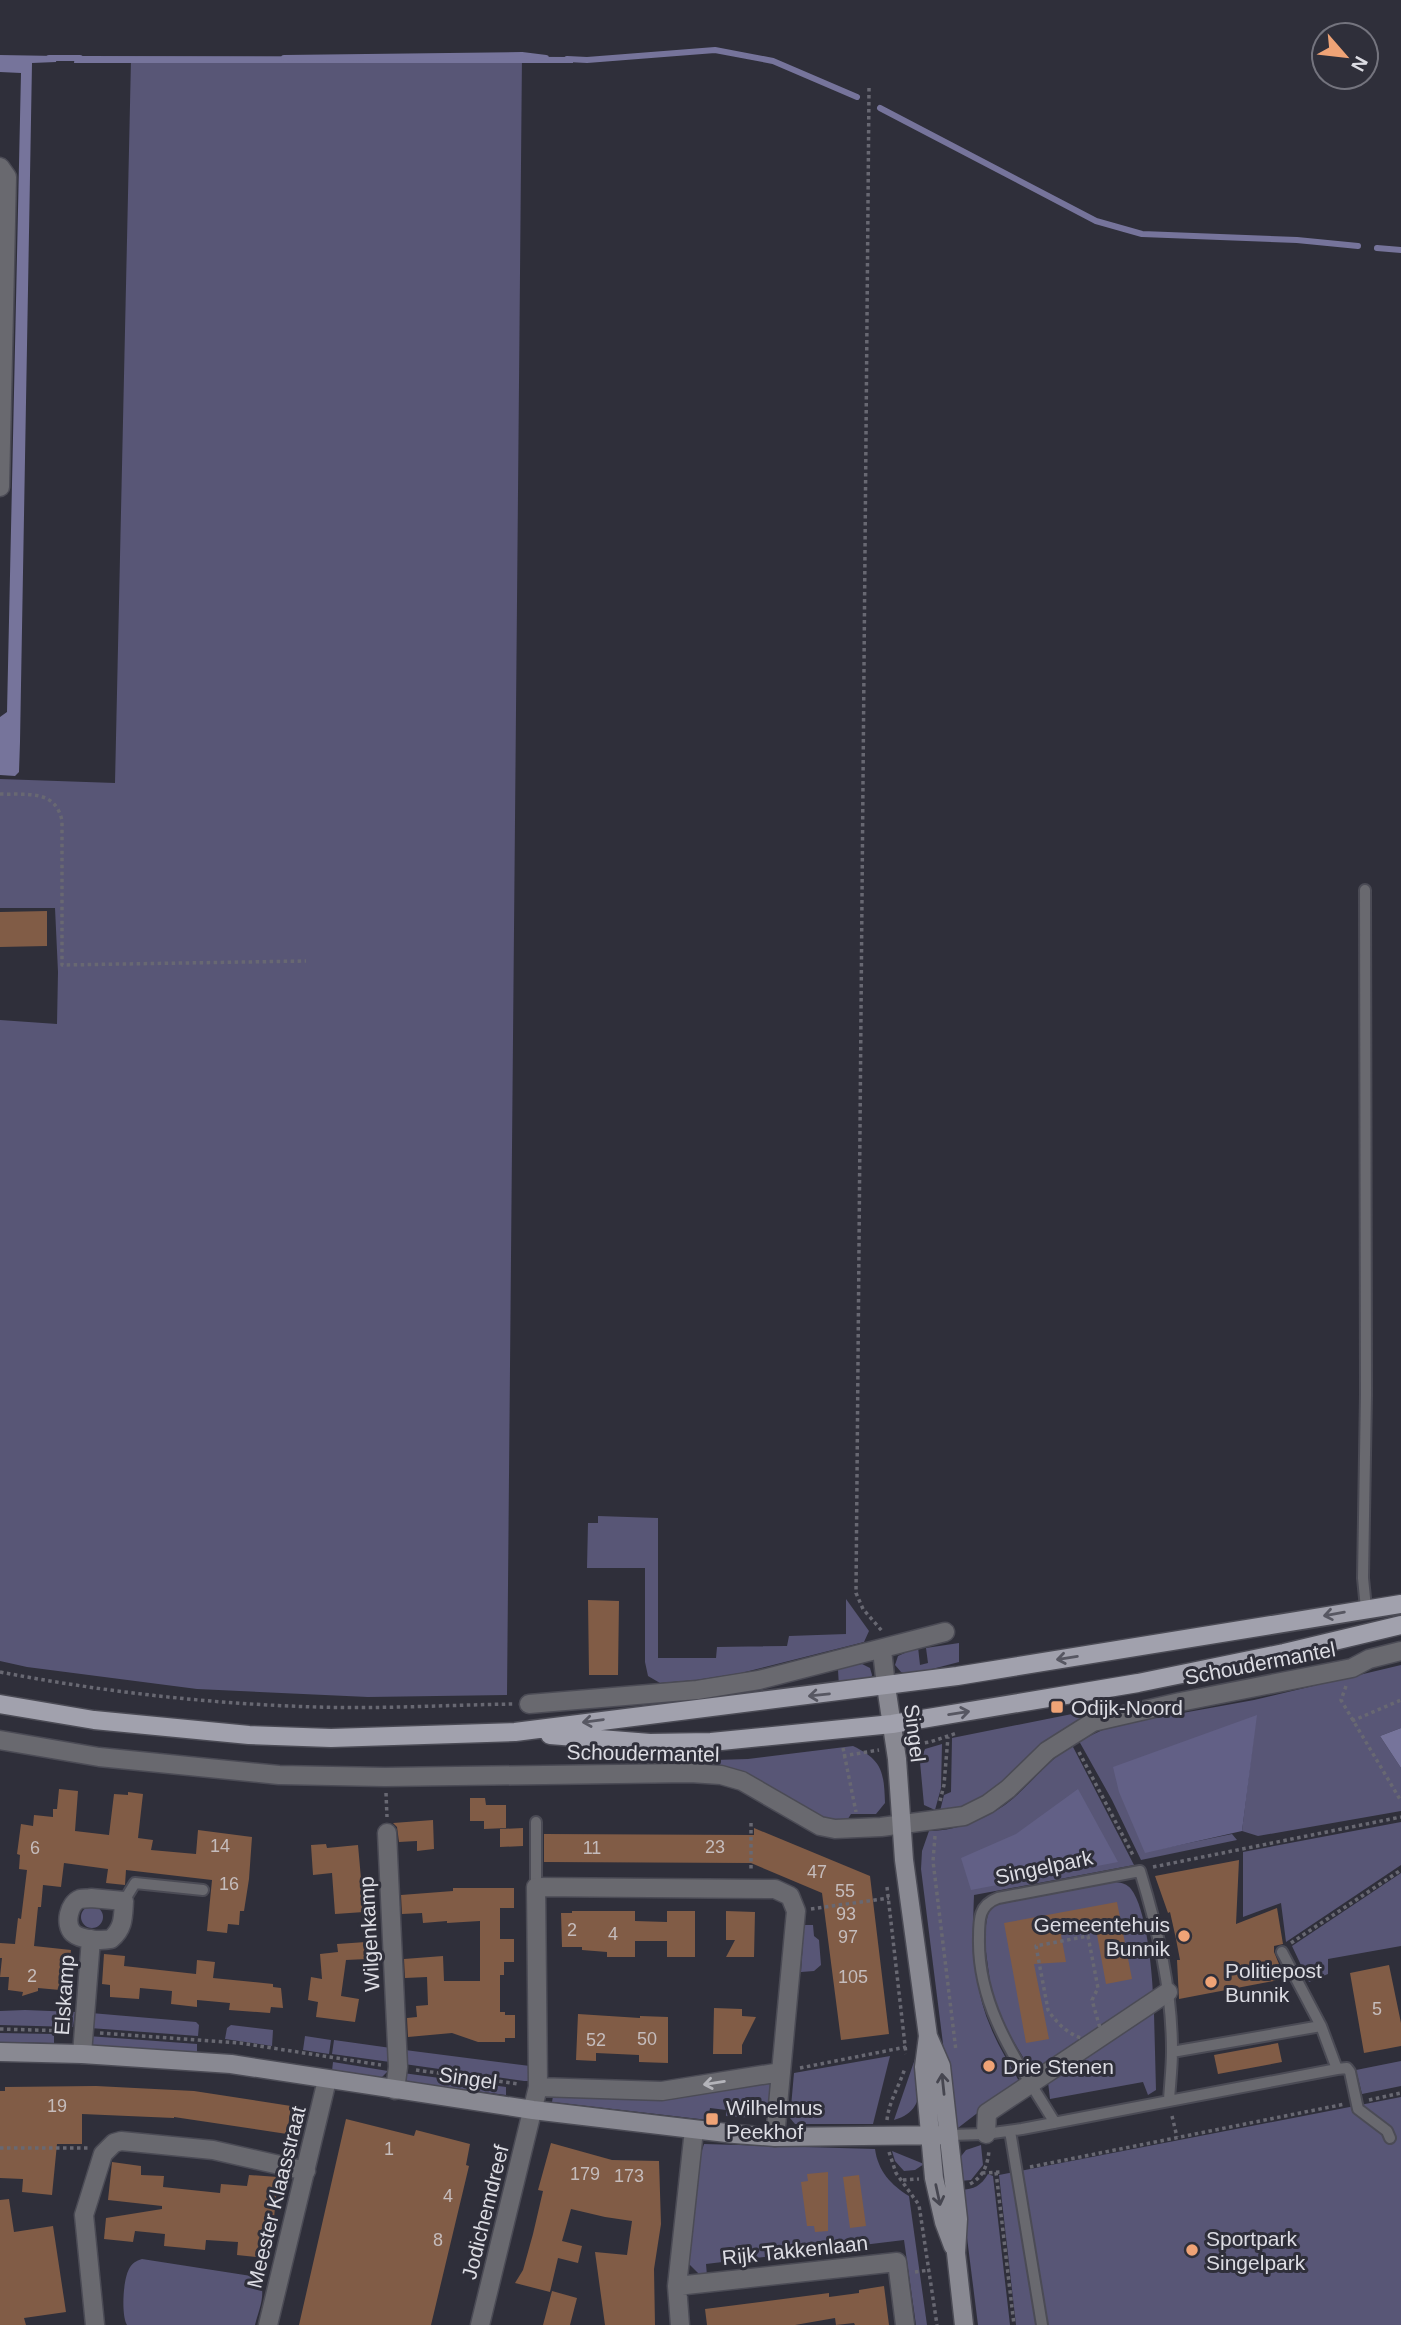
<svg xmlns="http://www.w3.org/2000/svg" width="1401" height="2325" viewBox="0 0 1401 2325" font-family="Helvetica,sans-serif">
<rect width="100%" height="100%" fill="#2f2f3a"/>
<path fill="#585676" d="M522,55L507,1695L368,1697L197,1689L27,1667L0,1661V1020L57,1024L58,972L55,908H0V779L115,783L131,59Z
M598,1516L658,1518V1658H716L717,1647L787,1646L789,1636L846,1634V1599L869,1631L864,1642L741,1673L696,1680L660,1683L648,1676L645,1662V1568H587L588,1523H598Z
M959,1643V1662L909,1675L901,1672L895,1665L898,1656L918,1647L920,1665L928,1663L926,1648Z
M862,1664L870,1668L872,1675L871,1680L839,1687L838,1670L842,1666Z
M1401,1665V1728L1380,1736L1401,1768V1811L1258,1836L1242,1831L1256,1716L1145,1852L1232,1834L1237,1840L1141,1860L1112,1800L1079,1741L1111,1726L1254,1700Z
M1087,1711L1095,1712L1064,1729L1034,1752L999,1787L971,1805L940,1811L944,1795L951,1792L952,1738Z
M942,1744L941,1788L935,1810L924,1805L920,1762L925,1749Z
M1072,1745L1134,1865L974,1895C972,1940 973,1987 991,2028C998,2046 1009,2063 1019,2081L954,2131L921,1869L922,1851L929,1831C960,1831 997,1815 1019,1793C1037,1776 1051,1759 1072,1745Z
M853,1746C882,1760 884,1771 885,1803L876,1814H851L846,1822L825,1819L745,1773L681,1761L748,1759Z
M1401,1822V1865L1286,1942L1281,1903L1243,1917V1852Z
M1401,1873V1946L1328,1959V1974L1309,1982L1292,1946Z
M1116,1882C1122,1883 1127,1884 1131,1889C1146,1908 1152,1969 1153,1994L1032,2072L1000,2019L990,1982L986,1952L985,1931L988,1913L995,1905Z
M81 1917a11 11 0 1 1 22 0a11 11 0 1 1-22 0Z
M804,1925H813L814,1936L819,1940L821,1965L814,1971L801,1972Z
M25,2010L75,2012L73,2027L0,2025V2011Z
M91,2013L196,2022L199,2025L198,2036L90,2028Z
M1154,2013L1156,2090L1148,2095L1143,2082L1050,2099L1048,2082Z
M231,2025L273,2030L272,2046L225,2039L227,2028Z
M0,2033L54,2034V2043L0,2042Z
M88,2036L197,2044V2053L93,2045Z
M305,2036L331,2040L329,2054L303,2050Z
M334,2040L391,2048L390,2062L332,2054Z
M405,2050L530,2066L529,2081H524L404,2064Z
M917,2053C919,2081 928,2111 894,2120Z
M890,2056L873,2124H795L790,2118L794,2073Z
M1401,2061V2086L1362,2094L1356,2070Z
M333,2062L388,2071L381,2078L332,2071Z
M403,2073L506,2087V2095L407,2082Z
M772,2081L771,2105H768L755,2118L726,2116V2110L710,2108L708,2120L552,2102L553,2096Z
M1401,2097V2325H1016L999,2175Z
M704,2144L875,2149C878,2171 891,2185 909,2196L927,2325H916L904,2240L706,2264L707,2276L702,2277L686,2261L699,2160Z
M981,2145L983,2165L971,2180L960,2181L958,2160L966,2150Z
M892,2151L924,2164L915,2170L904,2171L895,2161Z
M988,2174L993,2176L1010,2325H978L961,2190C974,2189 981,2186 988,2174Z
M142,2259L257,2277C268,2291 259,2309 255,2325H127C121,2315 123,2280 129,2269C132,2263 136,2261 142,2259Z"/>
<path fill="#626086" d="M1257,1715L1242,1831L1145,1853L1119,1792L1113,1767Z
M1078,1789L1118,1862L971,1890L961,1858L1016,1834Z"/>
<path fill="#76749b" d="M0,55L57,56L56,62L32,63L20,742L19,772L15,776L0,775V717L7,712L21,73L0,72Z
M75,56L573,57V63H74Z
M1401,1728V1768L1380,1736Z"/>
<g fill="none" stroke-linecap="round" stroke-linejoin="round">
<path stroke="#76749b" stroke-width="6" d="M49,58H80
M284,58L522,55L546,58
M567,59L587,60L715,50L773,61L857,97
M880,108L1096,221L1142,234L1297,240L1358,246
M1377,248L1401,250"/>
</g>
<path fill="#815c46" d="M47,911V946L0,947V912Z
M588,1600L619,1601L618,1675H589Z
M59,1789L78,1791L75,1831L109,1835L114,1794L128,1795V1792L143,1794L138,1838L153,1840L151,1850L196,1854L198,1830L252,1837L249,1879L244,1911H240L239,1925L228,1924L227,1933L207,1931L212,1880L126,1870L125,1885L106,1883L108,1869L64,1863L61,1887L43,1885L41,1907H38L34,1946L71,1950L68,1975H73L71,1991L38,1988V1991L22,1996L23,1992L8,1990L9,1977H0L2,1958H0V1943L15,1944L18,1918L21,1919L27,1870L19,1869L20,1855L17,1854L21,1824L33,1826L34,1815L53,1817V1809H57Z
M470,1798H485L486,1805H506V1828L484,1829V1821H470Z
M433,1820L434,1849L417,1851V1841L399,1842L397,1827L393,1823Z
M523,1828V1846L500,1847V1829Z
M754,1828L870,1876L889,2034L841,2040L822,1893L751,1863L544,1862V1834L754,1835Z
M326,1844L327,1848L358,1845L364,1912L335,1914L332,1873L313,1875L311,1845Z
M1239,1860L1236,1924L1277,1908L1283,1944L1274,1946V1952L1279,1964L1277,1965L1284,1979L1179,1999L1177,1960H1180L1176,1939L1170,1912L1168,1913L1155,1876Z
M453,1888H514V1908H500V1939H514V1962H504V1975H500V2012H505V2015H515V2038H505V2042H478L452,2033L408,2037L407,2018L417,2017L416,2006L428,2005L427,1977L405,1978L404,1959L443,1956L444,1981H480V1921L447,1923V1921L423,1923L422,1913L402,1914L401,1895L453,1891Z
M1117,1902L1132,1979L1106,1984L1096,1929L1061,1935L1066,1962L1034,1964L1049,2039L1026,2043L1004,1923Z
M572,1911H635V1921L667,1922V1911H695V1957H667V1941H635V1957H607V1952L582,1950V1947H562L561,1913H572Z
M726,1911L755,1912L754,1957H726L735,1940H726Z
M366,1942L367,1959L346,1960L341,1996L359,1999L355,2022L316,2017L318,2002L308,2000L311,1977L322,1979L320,1954L338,1952L337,1944Z
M104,1954L125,1956L124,1966L196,1974L197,1960L215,1962L213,1978L273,1984V1987L281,1988L283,2008L271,2007L270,2013L229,2010L230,2003L197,2000V2007L171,2004L172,1991L140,1988L139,1999L110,1997V1985L102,1984Z
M1389,1965L1401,2023V2046L1364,2053L1350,1973Z
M714,2008L742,2009V2016L756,2017L742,2045V2054H713Z
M578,2014L640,2018V2016L668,2017V2063L639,2062V2055L596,2053V2061L576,2060Z
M1278,2043L1282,2062L1218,2074L1214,2055Z
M96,2086L194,2091L291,2106L287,2134L174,2117V2118L82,2114V2144H57L52,2195L22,2192L23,2179L0,2178V2091H5V2087Z
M346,2119L414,2136L416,2130L470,2144L466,2165L469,2166L431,2325H299Z
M551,2143L612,2160L659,2161L661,2224L654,2269L655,2325H605L595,2252L627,2255L632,2221L605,2217L571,2209L562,2241L582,2246L578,2263L558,2258L550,2292L515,2283L523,2270L533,2234L543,2191L538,2190Z
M112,2162L141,2166V2175L164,2176L163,2187L220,2193L221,2184L247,2186L249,2175L278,2177L274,2218L271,2217L266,2258L237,2255L238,2242L206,2240L205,2250L185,2248L164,2246L165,2234L135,2231L133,2242L104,2239L106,2218L162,2209V2206L108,2200Z
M828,2172V2231L815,2232L814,2226H807L801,2182L808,2181L807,2174Z
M859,2175L866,2226L850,2228L843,2177Z
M9,2199L14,2232L53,2226L66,2312L24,2318L26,2325H0V2200Z
M884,2286L889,2325H855L854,2323L836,2325L835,2318L795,2325H707L705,2309L829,2293V2297L859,2293V2290Z
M552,2291L577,2298L570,2325H543Z"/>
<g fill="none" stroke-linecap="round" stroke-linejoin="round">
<g stroke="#4b4b55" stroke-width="14">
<path id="lane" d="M1365,890L1366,1394L1363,1578L1366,1608
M536,1822V1887
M124,1901L135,1883L203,1890
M1282,1952L1321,2026
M1337,2069L1347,2068L1350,2072L1358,2109L1387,2131L1390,2138
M1055,2123C1020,2065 977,2009 979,1937C979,1919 979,1905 998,1898L1140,1871C1158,1930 1172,1989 1172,2051C1172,2067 1170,2084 1169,2100
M1010,2131L1042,2325
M948,2135L986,2134L1022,2129L1337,2069L1321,2026L1172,2052"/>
</g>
<g stroke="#4b4b55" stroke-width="21">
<path id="street" d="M0,167L7,177L0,487
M882,1650L886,1686
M529,1704L697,1690L759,1680L945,1632
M0,1740L99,1757L279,1775L385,1777L690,1773L721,1775L742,1781L820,1826L835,1829L881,1827L964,1816L988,1804L1008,1789L1047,1751L1093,1722L1180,1702L1352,1668L1369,1659L1401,1651
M387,1833L398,2067L395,2090
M91,1898L124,1901C123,1917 124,1928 111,1939C101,1941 81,1940 73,1933C64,1924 69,1903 80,1899C84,1898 87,1899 91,1898Z
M82,2054L91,1939
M538,2087L662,2091L781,2072
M986,2134L987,2113L1168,1992
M677,2286L897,2262L905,2325
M95,2325L84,2215L103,2154L114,2143L121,2141L213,2150L306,2171
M268,2325L327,2080
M480,2325L538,2087L536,1887L775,1889L790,1896L796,1911L775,2137
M680,2325L677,2286L694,2130"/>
</g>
<g stroke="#4b4b55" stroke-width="21">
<path id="secondary" d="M886,1686L897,1759L904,1860L928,2036L941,2066L958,2219L956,2253L964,2325
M928,2036L924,2067L934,2178L944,2222L953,2246
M0,2052L82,2054L231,2064L533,2110L735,2134L775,2137L948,2135"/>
</g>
<g stroke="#4b4b55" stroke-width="21">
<path id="primary" d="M0,1704L94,1720L249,1735L331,1738L515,1732L957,1676L1401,1604
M550,1735L650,1743L711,1742L892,1724L1138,1683L1284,1653L1401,1625"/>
</g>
<path stroke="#686872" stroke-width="3.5" stroke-dasharray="3.5 3.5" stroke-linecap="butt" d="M869,88L856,1593L863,1609L882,1631
M0,794C26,795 56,789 62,821V965L306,961
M0,1672C104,1692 211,1704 317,1707C382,1709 448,1705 513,1704
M1346,1686L1341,1700L1401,1801
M1352,1721L1401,1700
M911,1745L930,1742L957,1733
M843,1748L856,1812
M1079,1752L1134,1857
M843,1756L879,1750
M386,1793L387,1817
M940,1801L944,1785L948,1737
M751,1823V1872
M935,1836L933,1861L956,2051
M1153,1867L1401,1817
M887,1887L906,2054
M811,1909L889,1898
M1088,1936L1098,1988L1092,2000L1100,2028L1097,2041C1075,2040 1060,2028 1048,2010L1036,1946Z
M1291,1943L1401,1870
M0,2029L68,2031
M100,2033L240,2043L381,2065
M800,2068L906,2047
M416,2070L519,2084
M1369,2100L1401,2093
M1172,2116L1177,2137
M887,2120C889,2101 899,2087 905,2068
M0,2148H88
M889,2152L896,2173L919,2205L937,2325
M1030,2167L1345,2104
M996,2172L1014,2325
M982,2173L1001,2172
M903,2180L919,2179
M970,2184C983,2177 988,2165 989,2150
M915,2272L930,2270"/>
<use href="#lane" stroke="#69696f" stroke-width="10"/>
<use href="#street" stroke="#69696f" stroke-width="18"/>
<use href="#secondary" stroke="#898992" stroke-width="18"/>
<use href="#primary" stroke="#a1a1ad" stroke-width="18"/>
</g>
<defs><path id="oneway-shaft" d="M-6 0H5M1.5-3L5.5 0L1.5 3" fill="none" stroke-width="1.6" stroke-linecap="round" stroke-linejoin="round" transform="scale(1.75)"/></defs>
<g stroke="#575762">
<use href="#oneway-shaft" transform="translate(1334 1614) rotate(170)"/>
<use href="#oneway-shaft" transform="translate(1067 1658) rotate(171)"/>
<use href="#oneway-shaft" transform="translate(819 1695) rotate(174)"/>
<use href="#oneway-shaft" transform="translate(959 1713) rotate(-9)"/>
<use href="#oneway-shaft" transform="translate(593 1721) rotate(172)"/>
</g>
<use stroke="#b4b4ba" href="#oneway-shaft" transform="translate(714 2083) rotate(171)"/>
<g stroke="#464650">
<use href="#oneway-shaft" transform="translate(943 2084) rotate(-96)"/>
<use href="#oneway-shaft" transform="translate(938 2195) rotate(78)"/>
</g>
<g fill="#efa376" stroke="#2f2f3a" stroke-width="2.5">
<rect x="1050" y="1700" width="14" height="14" rx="3.5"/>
<circle cx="1184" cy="1936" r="7"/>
<circle cx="1211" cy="1982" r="7"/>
<circle cx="989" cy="2066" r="7"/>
<rect x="705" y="2112" width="14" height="14" rx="3.5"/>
<circle cx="1192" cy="2250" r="7"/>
</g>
<g text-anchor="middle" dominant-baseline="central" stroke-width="6" stroke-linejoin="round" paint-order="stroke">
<g font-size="18" fill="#c5bcbc">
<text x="220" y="1846">14</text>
<text x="715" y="1847">23</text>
<text x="35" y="1848">6</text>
<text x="592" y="1848">11</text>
<text x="817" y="1872">47</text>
<text x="229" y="1884">16</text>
<text x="845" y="1891">55</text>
<text x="846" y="1914">93</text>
<text x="572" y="1930">2</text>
<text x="613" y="1934">4</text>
<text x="848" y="1937">97</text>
<text x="32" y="1976">2</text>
<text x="853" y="1977">105</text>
<text x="1377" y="2009">5</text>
<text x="647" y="2039">50</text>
<text x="596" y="2040">52</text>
<text x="57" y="2106">19</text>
<text x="389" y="2149">1</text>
<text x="585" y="2174">179</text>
<text x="629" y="2176">173</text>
<text x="448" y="2196">4</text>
<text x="438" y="2240">8</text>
</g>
<g font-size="21" fill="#dcdce3" stroke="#2f2f3a">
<text transform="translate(1260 1663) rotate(-11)">Schoudermantel</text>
<text transform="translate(915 1733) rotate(83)">Singel</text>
<text transform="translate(643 1753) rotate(1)">Schoudermantel</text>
<text transform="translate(1044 1867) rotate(-12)">Singelpark</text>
<text transform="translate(369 1934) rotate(-93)">Wilgenkamp</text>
<text transform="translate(64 1995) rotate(-86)">Elskamp</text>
<text transform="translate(468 2078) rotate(8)">Singel</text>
<text transform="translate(276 2197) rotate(-76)">Meester Klaasstraat</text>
<text transform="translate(485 2212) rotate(-76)">Jodichemdreef</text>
<text transform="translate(795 2250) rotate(-6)">Rijk Takkenlaan</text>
</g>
<g font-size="21" fill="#dcdce3" stroke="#2f2f3a" text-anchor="start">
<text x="1071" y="1707">Odijk-Noord</text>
<text x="1170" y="1924" text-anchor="end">Gemeentehuis<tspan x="1170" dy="24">Bunnik</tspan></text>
<text x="1225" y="1970">Politiepost<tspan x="1225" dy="24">Bunnik</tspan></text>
<text x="1003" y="2066">Drie Stenen</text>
<text x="726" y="2107">Wilhelmus<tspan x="726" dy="24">Peekhof</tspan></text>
<text x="1206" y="2238">Sportpark<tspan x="1206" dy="24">Singelpark</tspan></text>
</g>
</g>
<g transform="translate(1345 56) rotate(118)"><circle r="33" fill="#2f2f3a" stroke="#74747e" stroke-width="2"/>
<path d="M0-5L12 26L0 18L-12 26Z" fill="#efa376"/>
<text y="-10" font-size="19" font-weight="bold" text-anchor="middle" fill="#dcdce3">N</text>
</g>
</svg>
